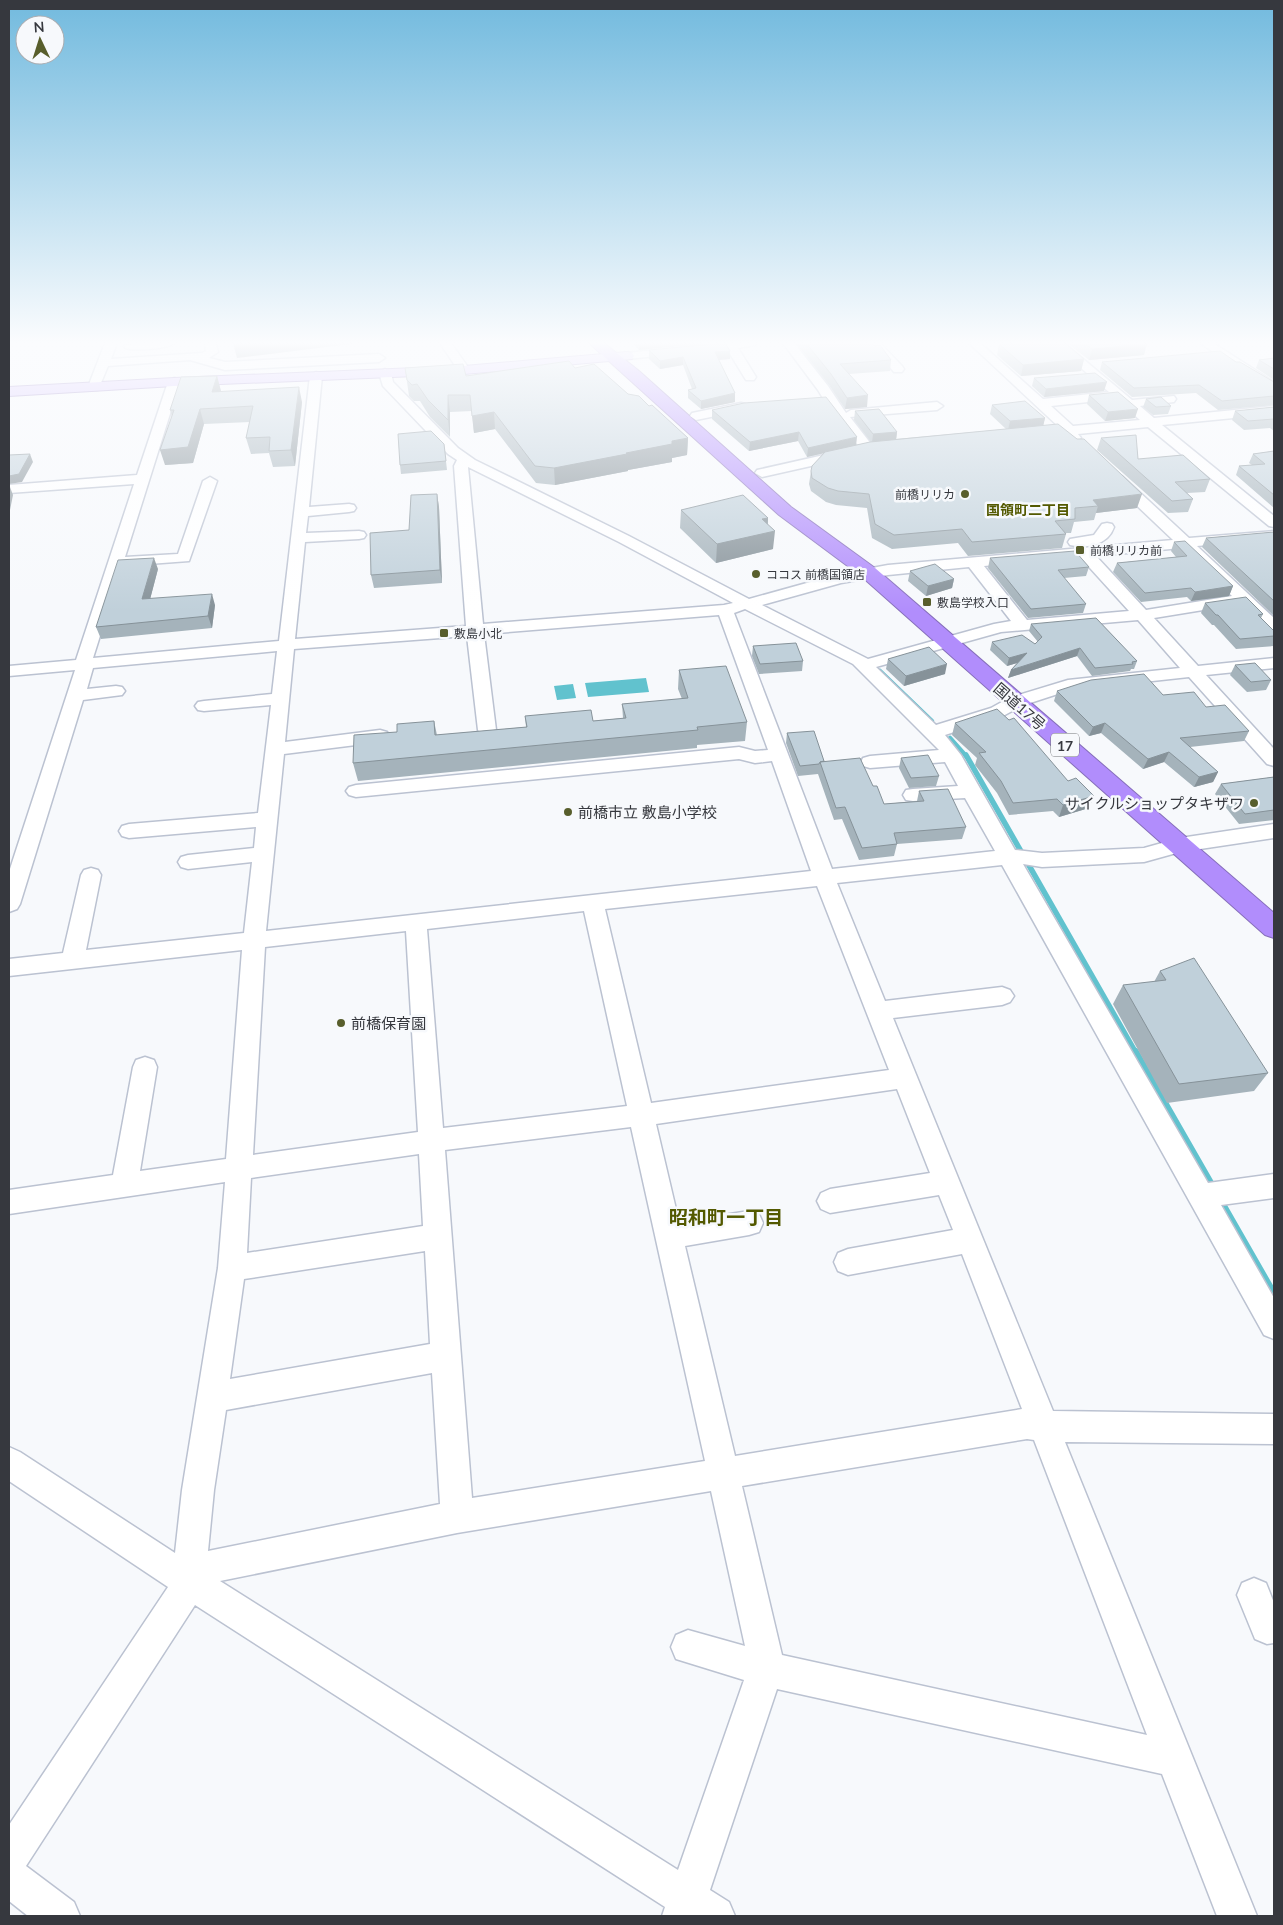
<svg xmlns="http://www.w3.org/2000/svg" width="1283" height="1925" viewBox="0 0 1283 1925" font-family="Lato,'Noto Sans JP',sans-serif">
<rect width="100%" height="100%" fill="#f7f9fc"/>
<path fill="#61c2ce" d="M646,678L649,692L588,697L585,683Z
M573,684L576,698L557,700L554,686Z"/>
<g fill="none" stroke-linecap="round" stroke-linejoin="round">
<path stroke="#61c2ce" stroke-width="4.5" d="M880,671L932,721
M950,738L966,756"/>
<path stroke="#61c2ce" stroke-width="5.5" d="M966,755L1136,1053"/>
<path stroke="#61c2ce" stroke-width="8" d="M1135,1052L1214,1190
M1219,1199L1274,1295"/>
<g stroke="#bbc2d1" stroke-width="3">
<path id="minor" d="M105,343H117L111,359L202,353L206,351L205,343H216L218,352L209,358L225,362L379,354L385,358L379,362L225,370L190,360L108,366L98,390H90L88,387Z
M139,343H174C168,349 130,352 124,347L126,345Z
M440,343H451L470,370L468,373H460Z
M722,343H756L755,345L738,348L756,377L754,380H746L727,349L627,359L621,356L627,353Z
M783,343H794L828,386L846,413L851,410L937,402L943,406L937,410L850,417L875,449L868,453L863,452L829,408L818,390Z
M869,343H880L902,366L904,369L902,372H894Z
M969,343H980L1043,399L1109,392L1052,343H1064L1132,400L1174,396L1176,399L1174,402L1140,406L1154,418L1274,406V414L1162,425L1274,516V527L1269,526L1148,427L1078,434L1081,438L1074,442L1069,441L1065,435L1032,437L1030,434L1032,431L1060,428ZM1116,399L1140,420L1073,426L1051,406Z
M1200,343H1213L1274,382V391L1270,390Z
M385,369L391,373L393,382L458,448L475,460L629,536L749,599L839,574L888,565L1173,540L1112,482L1110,479L1112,476H1122L1189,538L1274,531V539L1197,546L1274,618V632L1268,630L1240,604L1154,618L1198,666L1274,658V668L1206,675L1274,749V766L1267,764L1189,677L1070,690L1021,706L1003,716L945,735L961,755L1015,850L1042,853L1144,848L1180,838L1274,824V838L1180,852L1144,862L1042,867L1023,864L1208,1183L1274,1174V1198L1221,1205L1274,1298V1339L1264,1335L1002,865L837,883L885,1001L1002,987L1010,990L1014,996L1010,1002L1002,1005L893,1018L1053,1411L1274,1414V1444L1065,1442L1257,1916H1217L1162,1774L777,1689L710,1890L729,1902L735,1916H662L665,1907L195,1605L26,1866L74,1902L80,1916H28L9,1901V1825L168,1587L9,1481V1447L20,1452L175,1553L182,1490L218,1268L225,1182L9,1214V1190L113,1175L133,1067L136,1060L145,1057L154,1060L157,1067L140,1171L226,1159L242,950L9,976V959L63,953L81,875L84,870L91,868L98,870L101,875L86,950L244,933L252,862L188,869L181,867L178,862L181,857L188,855L254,848L256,827L129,838L122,836L119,831L122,826L129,824L258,813L271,705L204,711L198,710L195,706L198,702L204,701L272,694L277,651L93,668L87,689L116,686L122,687L125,691L122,695L83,700L20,904L17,909L9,912V872L75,670L9,676V666L76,660L134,484L9,493V485L137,475L168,382L174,378L178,379L180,382L125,557L178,554L203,481L210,477L217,481L189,561L122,566L93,658L279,641L310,376L316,372L320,373L322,376L309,507L349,504L354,505L356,508L354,511L349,512L308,516L306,533L359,531L364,532L366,535L364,538L359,539L305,542L295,639L466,626L454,466L457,460L448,454L383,386L379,373ZM468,467L619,542L733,603L724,605L483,624ZM1181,548L1232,596L1146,610L1096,556ZM1080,557L1129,611L1027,620L984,566ZM969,567L1011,621L994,624L868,659L762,605L841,583L888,575ZM745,609L853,664L939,750L870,756L863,758L861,762L863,766L870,768L945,762L958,786L913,789L906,790L903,795L906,800L913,801L965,798L995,851L832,869L734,613ZM719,615L768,750L755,751L739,747L356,785L349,787L346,791L349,795L356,797L739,759L755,763L772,761L811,871L266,931L284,754L380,742L387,740L389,736L387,732L380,730L285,742L294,649L467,636L478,730L481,734L487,736L493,734L496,730L484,634ZM1138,620L1180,668L1068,680L1009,698L991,708L936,725L876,667L1001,632ZM817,886L889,1070L651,1103L605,909ZM584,911L627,1106L443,1128L427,929ZM406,931L418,1132L253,1155L265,947ZM897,1089L930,1173L830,1189L821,1193L817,1201L821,1209L830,1213L939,1195L953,1230L848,1249L838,1253L834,1262L838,1271L848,1275L962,1254L1022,1409L735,1456L685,1246L749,1235L759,1232L763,1223L759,1214L749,1211L679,1222L656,1124ZM631,1127L705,1461L472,1498L445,1150ZM419,1154L423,1226L247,1253L251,1178ZM425,1251L430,1344L230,1379L244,1279ZM432,1373L440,1504L208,1551L214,1490L226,1410ZM1027,1439L1034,1440L1147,1735L782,1655L742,1486ZM711,1491L745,1646L688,1630L676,1635L671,1647L676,1659L744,1680L678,1870L220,1581L457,1533Z
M741,403L745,404L747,407L745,410L696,420L690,416L692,413Z
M846,450L851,451L853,454L851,457L762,477L755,473L757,470Z
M1107,523L1112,524L1114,527C1108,545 1086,549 1070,545L1068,542L1070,539L1094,535L1102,524Z
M1254,1578L1266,1583L1274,1603V1643L1267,1644L1255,1639L1237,1595L1242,1583Z"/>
</g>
<g stroke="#866fba" stroke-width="2">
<path id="major" d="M627,352L632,353L634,356L632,359L464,374L174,386L9,396V387L174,378L464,366Z"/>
</g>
<g stroke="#866fba" stroke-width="2">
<path id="highway" d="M589,343H604L639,371L791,507L875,568L1274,913V938L1265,935L861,576L779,515Z"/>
</g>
<use href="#minor" fill="#fff" fill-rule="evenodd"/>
<use href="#major" fill="#d0bbfd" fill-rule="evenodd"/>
<use href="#highway" fill="#b18dfc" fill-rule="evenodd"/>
</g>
<path fill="#a5b3bb" d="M632,343H707L639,350Z
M796,343H872L891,360L890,371L849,374L867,407L845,409L829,385Z
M1011,343H1065L1084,359L1081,371L1021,376L997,355L999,344H1011Z
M1067,343H1145L1144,355L1089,360Z
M649,350L730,359L719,360L735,393V402L701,409L688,398V390L692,389L683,365L660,369L649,359Z
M1274,358V380L1256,368L1259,360Z
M1102,362H1236L1274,382V405L1218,410L1196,393L1132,397L1100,370Z
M405,368L466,376L575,368L628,394L649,406L688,438L687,455L672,458V462L628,470V471L555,485L536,483L495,429L474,433L472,411L450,412V437L430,417L420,401H414L409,396Z
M217,376L221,392L302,402L295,466L273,467L269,453L251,454L246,438L250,422L204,424L193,463L165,465L172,417L170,410Z
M1034,378L1104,391L1044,397L1032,386Z
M1089,395L1135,418L1105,421L1087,404Z
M1146,399L1171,406L1168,414L1153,415L1143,407Z
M992,405L1045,418L1043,425L1137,508L1096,513L1094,520L1074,522L1071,533H1065L1066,534L1062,548L968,556L958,543L892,549L872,538L867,508L836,505L826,502L811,491L809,484L811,471L824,453L807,457L798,441L749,451L712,419V410L856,445L871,442L854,420L855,411L897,432L896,439L1006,429L990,414Z
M1274,407V431L1270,428L1244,430L1232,420L1235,411Z
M1101,438L1138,459L1210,479L1205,492L1187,493L1193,499L1188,512L1168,513L1097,450Z
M444,444L447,470L401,474L400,465Z
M1274,451V508L1236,475L1239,466L1252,465L1249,463L1253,454Z
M437,494L439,507L442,583L374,588L371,575L409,530Z
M681,510L768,518V524L773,549L716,563L680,528Z
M1274,532V616L1202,547L1206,538Z
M1174,542L1233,586L1229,596L1191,601L1187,597L1141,602L1113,572L1117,563L1176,557L1171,551Z
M990,558L1089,567L1086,576L1064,578L1086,604L1083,613L1028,618L988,568Z
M158,569L150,599L215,605L212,628L101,639L96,627Z
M910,571L954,579L952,588L926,596L908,581Z
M1205,603L1263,614L1261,618L1274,631V646L1236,649L1214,625H1212L1201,613Z
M1031,624L1137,661L1134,669H1131L1130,671L1092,676L1077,656L1008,678L1011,670L1017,663L1007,666L990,650L992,642L1035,644L1038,642L1029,631Z
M753,646L803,661L802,671L759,674L752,656Z
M888,659L945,674L904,686L886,669Z
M1235,665L1271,680L1266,690L1247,692L1230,675Z
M679,670L747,722L745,741L697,745V748L358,781L353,763L397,732L434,721L437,735L526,727L525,716L593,721L623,718L622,704L682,699L678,689Z
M1057,691L1163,695L1206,707L1249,731L1244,741L1190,747L1218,772L1213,782L1194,787L1164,762L1143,769L1101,733L1089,736L1054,701Z
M955,723L1089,808L1059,817L1053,811L1009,815L997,793L975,765L977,758L952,735Z
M787,733L824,761L873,786L884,804L917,801L919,791L966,827L962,839L897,844L894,856L859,860L842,819L834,820L818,774L798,776L786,743Z
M901,758L939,776L936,786L909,788L899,768Z
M1274,777V821V820L1239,824L1215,794L1221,784Z
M1160,971L1268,1073L1254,1091L1167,1103L1113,1004L1123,985L1154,982Z"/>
<path fill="#869299" d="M233,343H359L237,358Z
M639,343H707L639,350Z
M1147,344L1144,355L1089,360L1092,349Z
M730,351V359L715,360V352Z
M683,357V365L660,369V361Z
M1084,359L1081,371L1021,376L1023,365Z
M217,376L221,391L217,407L212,392Z
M1107,382L1104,391L1044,397L1046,389Z
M299,387L302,402L295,466L291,450Z
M735,393V402L701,409V401Z
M448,395L450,412V437L448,420Z
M868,395L867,407L845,409L847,398Z
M200,409L204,424L193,463L165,465L160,450Z
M1138,409L1135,418L1105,421L1108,412Z
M494,412L495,429L474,433L472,416Z
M1045,418L1043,427L1008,430L1010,421Z
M799,432L798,441L749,451L750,442Z
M897,432L896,441L872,443L873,434Z
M857,437L856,446L807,457L808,448Z
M688,438L687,455L672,458V462L628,470V471L555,485L554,468L626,453L672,441Z
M30,454L33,462L22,482L9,484V476Z
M10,487L13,495L9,515V492Z
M437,494L439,507L442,583L440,570Z
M1142,494L1137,508L1096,513L1098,506L1093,500Z
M768,518L767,532L775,531L773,549L716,563L717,544L762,519Z
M154,558L158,569L147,611L142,599Z
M954,579L952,588L926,596L928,586Z
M1233,586L1229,596L1191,601L1195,592Z
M212,594L215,605L212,628L208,616Z
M1080,648L1077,656L1008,678L1011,670Z
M1027,653L1024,661L1007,666L1009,658Z
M947,664L945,674L904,686L906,676Z
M1105,723L1101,733L1089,736L1093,727Z
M1169,752L1164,762L1143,769L1148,759Z
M1218,772L1213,782L1194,787L1199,777Z
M1094,796L1089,808L1059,817L1063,805Z"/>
<path fill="#c0d0da" stroke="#869299" d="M725,343L730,351L715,352L735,393L701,401L688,390L696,388L683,357L660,361L649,350Z
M806,343H872L875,346L880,345L891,360L840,364L868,395L847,398L831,374Z
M1014,343H1065L1084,359L1023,365L999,344L1015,343Z
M1084,343H1145L1147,344L1092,349Z
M1220,351L1236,362H1240L1274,382V396L1222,401L1199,385L1134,388L1102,362Z
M1274,358V369L1259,360Z
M569,361L575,368L594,364L628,394L639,396L649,406L652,405L688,438L672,441V444L626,453L627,454L554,468L535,466L494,412L472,416L470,395H448V420L428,400L417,384L412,385L407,380L405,368L463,364L466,376Z
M1095,373L1107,382L1046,389L1034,378Z
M217,376L212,392L299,387L291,450L269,451L270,437L246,438L253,406L200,409L188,447L160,450L174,410H170L181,377Z
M1118,392L1138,409L1108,412L1089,395Z
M826,397L857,437L808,448L799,432L750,442L712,410L744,403Z
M1161,397L1171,406L1156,407L1146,399Z
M1025,401L1045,418L1010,421L992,405Z
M1274,407V419L1248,421L1235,411Z
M879,409L897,432L873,434L855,411Z
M1058,424L1077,439H1084L1142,494L1093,500L1098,506L1075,508V519L1055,521L1066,534L972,542L962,529L894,535L875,524L869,494L838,491L828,488L812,478L811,471L812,466L825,452L870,442Z
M431,431L444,444L446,461L400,465L398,434Z
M1136,435L1138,459L1183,455L1210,479L1175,482L1193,499L1172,501L1101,438Z
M1274,451V495L1239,466L1265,464L1253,454Z
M30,454L19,474L9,476V455Z
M437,494L440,570L371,575L370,533L409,530L411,495Z
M743,495L768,518L762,519L775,531L717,544L681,510Z
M1274,532V601L1206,538Z
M1185,541L1233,586L1195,592L1191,588L1145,593L1117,563L1187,556L1174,542Z
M1075,551L1089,567L1058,570L1086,604L1031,609L990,558Z
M154,558L142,599L212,594L208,616L96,627L118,560Z
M935,564L954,579L928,586L910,571Z
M1246,597L1263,614L1258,615L1274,631V636L1240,639L1218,615H1216L1205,603Z
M1096,618L1137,661L1132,662L1133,664L1095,668L1080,648L1011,670L1027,653L1009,658L992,642L1022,635L1035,644L1042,637L1031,624Z
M796,643L803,661L760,664L753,646Z
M929,647L947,664L906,676L888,659Z
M1255,663L1271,680L1251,682L1235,665Z
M726,666L747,722L697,727L698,730L353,763L354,735L397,732V724L434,721L435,735L527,727L525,716L591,710L593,721L626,718L622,704L688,698L679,670Z
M1144,674L1163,695L1194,692L1206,707L1225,705L1249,731L1180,738L1218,772L1199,777L1169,752L1148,759L1105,723L1093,727L1057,691L1091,680Z
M997,709L1009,720L1014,718L1068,781L1076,778L1094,796L1063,805L1057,799L1013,803L1001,781L979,753L986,752L955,723Z
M814,731L824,761L820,762L819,764L800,766L787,733Z
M928,755L939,776L911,778L901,758Z
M860,758L873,786H877L884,804L924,801L919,791L948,789L966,827L894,833L897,844L862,848L845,807L836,808L820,762Z
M1274,777V810L1245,814L1221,784Z
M1194,958L1268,1073L1179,1084L1123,985L1166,980L1160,971Z"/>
<linearGradient id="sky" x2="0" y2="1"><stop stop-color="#72bade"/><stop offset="0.56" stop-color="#fbfcfe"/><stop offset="1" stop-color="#fbfcfe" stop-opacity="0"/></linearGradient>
<rect width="1283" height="612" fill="url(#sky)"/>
<g fill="#585e2c" stroke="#f7f9fc" stroke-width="2">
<circle cx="965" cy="494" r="5"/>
<rect x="1075" y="545" width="10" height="10" rx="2.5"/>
<circle cx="756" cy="574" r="5"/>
<rect x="922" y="597" width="10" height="10" rx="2.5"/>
<rect x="439" y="628" width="10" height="10" rx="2.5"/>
<circle cx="1254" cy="803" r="5"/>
<circle cx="568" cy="812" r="5"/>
<circle cx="341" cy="1023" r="5"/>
</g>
<g text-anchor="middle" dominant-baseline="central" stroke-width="5" stroke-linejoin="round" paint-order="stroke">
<g font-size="12" fill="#36383e" stroke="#f7f9fc" text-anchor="start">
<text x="955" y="494" text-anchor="end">前橋リリカ</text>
<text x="1090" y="550">前橋リリカ前</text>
<text x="766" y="574">ココス 前橋国領店</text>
<text x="937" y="602">敷島学校入口</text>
<text x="454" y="633">敷島小北</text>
</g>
<g font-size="14" font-weight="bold" fill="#535900" stroke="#f7f9fc">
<text x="1028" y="509">国領町二丁目</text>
</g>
<rect fill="#f7f9fc" stroke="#707277" stroke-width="1" x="1051" y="733.5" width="28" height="23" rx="4"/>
<g font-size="14" font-weight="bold" fill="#36383e">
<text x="1065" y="745">17</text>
</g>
<g font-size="15" fill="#36383e" stroke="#f7f9fc">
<text transform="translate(1020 706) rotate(41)">国道17号</text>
</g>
<g font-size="15" fill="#36383e" stroke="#f7f9fc" text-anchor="start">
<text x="1244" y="803" text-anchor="end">サイクルショップタキザワ</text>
<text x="578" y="812">前橋市立 敷島小学校</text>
<text x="351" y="1023">前橋保育園</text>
</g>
<g font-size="19" font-weight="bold" fill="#535900" stroke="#f7f9fc">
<text x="726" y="1216">昭和町一丁目</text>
</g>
</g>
<rect width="1283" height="1925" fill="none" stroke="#36383e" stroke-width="20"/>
<g transform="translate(40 40) rotate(356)"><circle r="24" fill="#f7f9fc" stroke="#aaacb0"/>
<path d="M0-4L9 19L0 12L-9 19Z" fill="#585e2c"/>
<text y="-8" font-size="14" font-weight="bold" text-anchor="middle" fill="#36383e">N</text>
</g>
</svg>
